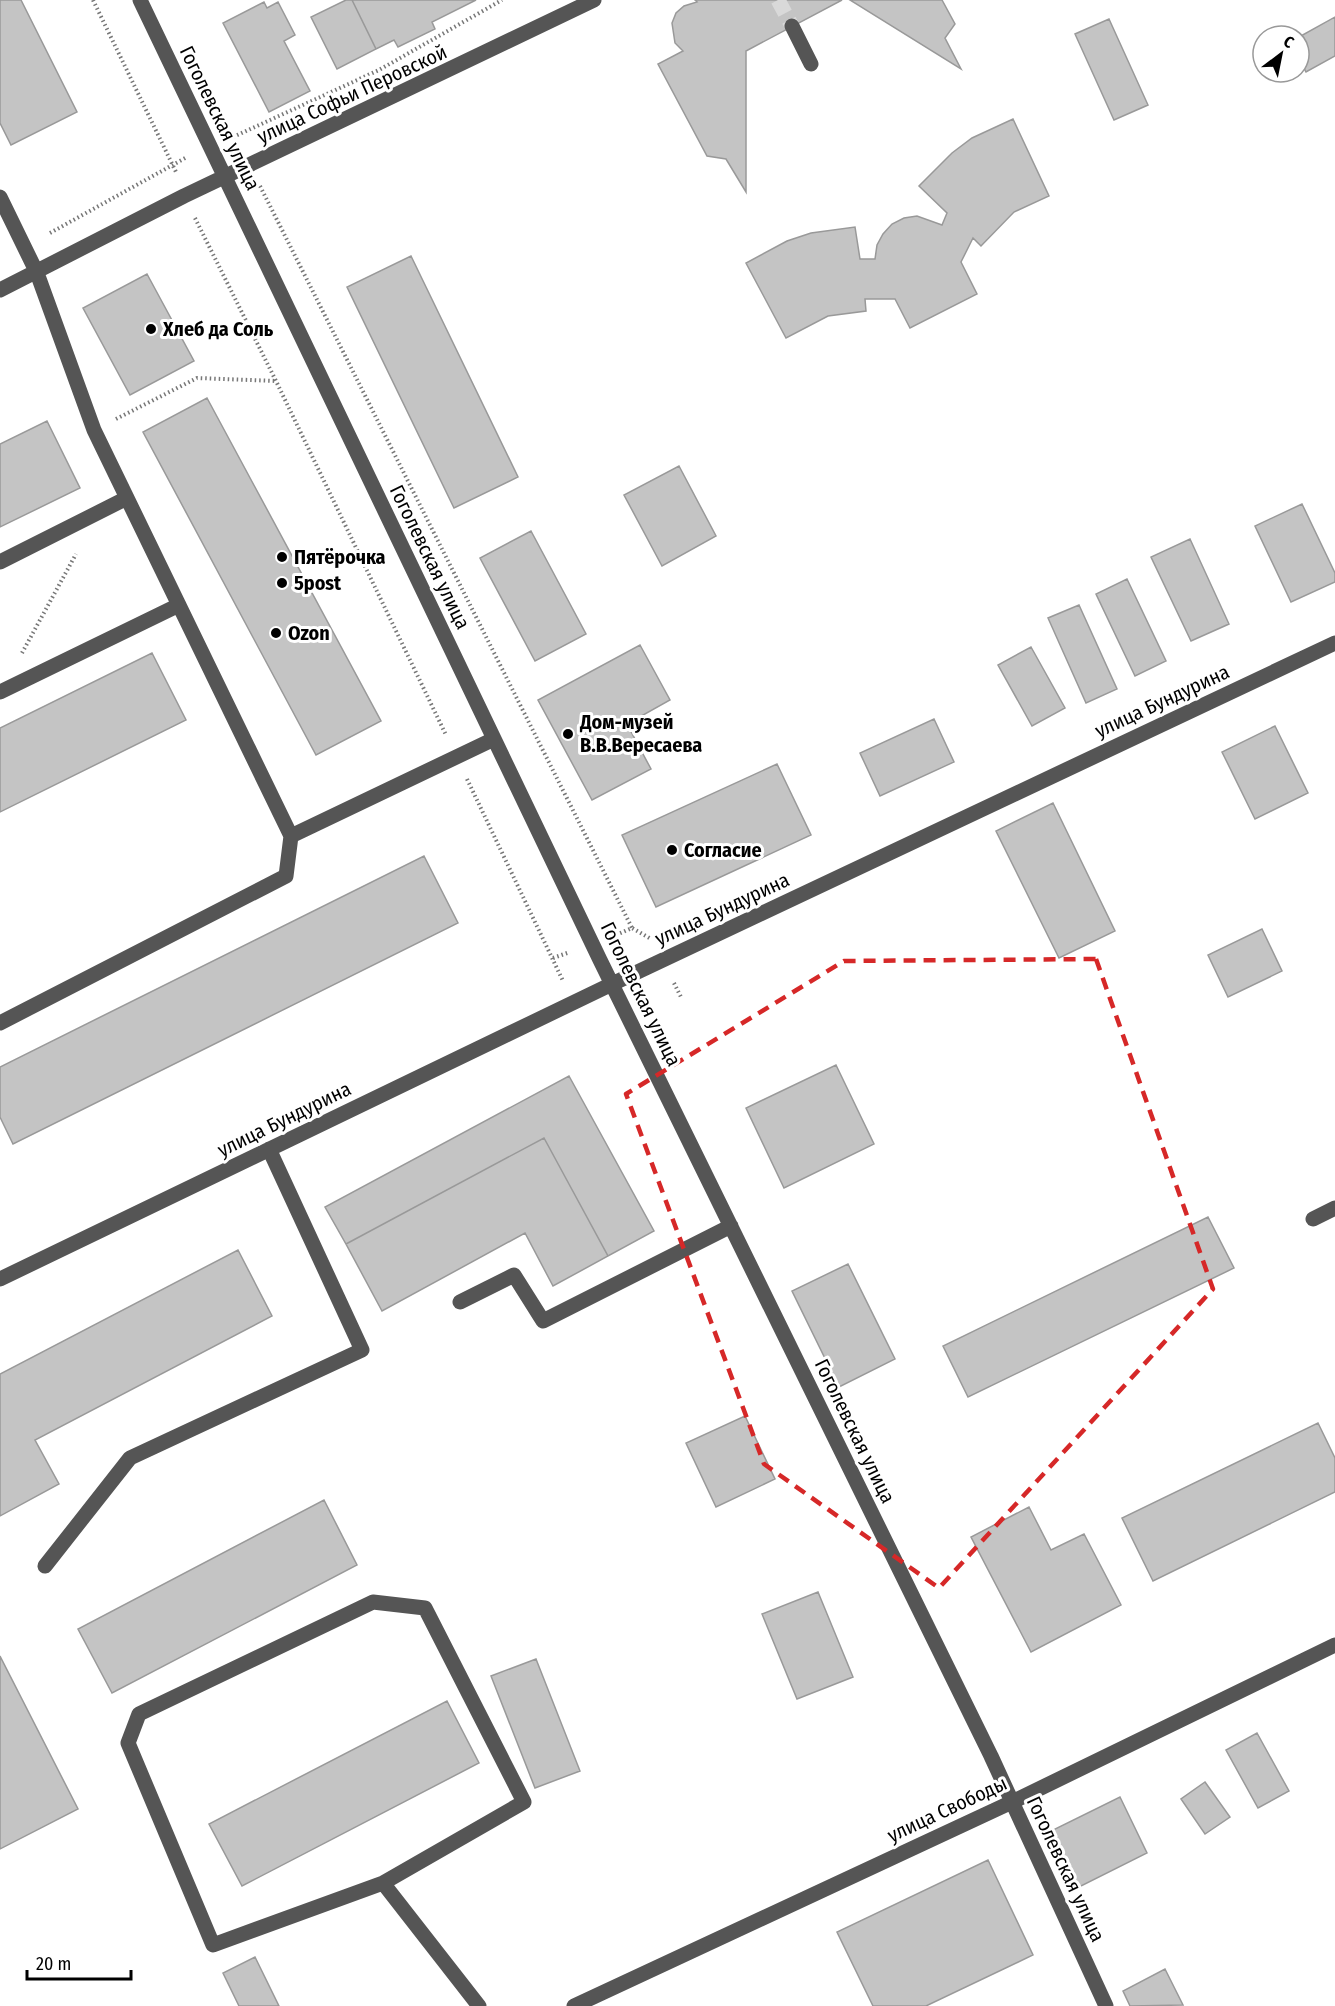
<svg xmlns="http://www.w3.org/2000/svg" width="1335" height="2006" viewBox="0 0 1335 2006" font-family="'Fira Sans Condensed',sans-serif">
<rect width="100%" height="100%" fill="#fff"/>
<path fill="#c4c4c4" stroke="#999" stroke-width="1.5" d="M0,0H21L77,112L11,145L0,123Z
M346,0H352L376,49L337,69L311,17Z
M352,0H476L432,22L435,29L398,47L394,40L376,49Z
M695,0H842L746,51V192L726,159L707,156L658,64L683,51L675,43L672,23L676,13L684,6L697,2Z
M850,0H942L955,24L945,38L961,69Z
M264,2L267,8L278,2L295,35L284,41L310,91L269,112L223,23Z
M1335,17V56L1306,72L1299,59V37Z
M1109,19L1148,105L1114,120L1075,34Z
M1013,119L1049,196L1014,212L981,246L973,238L961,262L977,294L910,328L895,299H865L866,311L828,316L786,338L746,263L787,241L811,233L855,227L860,259H875L877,245L883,234L892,224L904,218L917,216L942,225L947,213L919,186L952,153L972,138Z
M411,256L518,477L454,508L347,287Z
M147,274L194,361L130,395L83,308Z
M207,398L381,721L316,755L143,432Z
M47,421L80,488L0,527V444Z
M679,466L716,536L662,566L624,495Z
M1302,504L1335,573V582L1291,602L1255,526Z
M531,531L586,634L535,661L480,558Z
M1190,539L1229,624L1191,641L1151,557Z
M1127,579L1166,661L1135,676L1096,594Z
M1079,605L1117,689L1086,703L1048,618Z
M640,645L670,700L627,724L651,769L592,800L538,700Z
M1031,647L1065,708L1032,726L998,665Z
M152,653L186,720L0,812V728Z
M934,719L954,762L880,796L860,753Z
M1275,726L1308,793L1255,819L1222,752Z
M777,764L811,835L656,907L622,835Z
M1053,803L1115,931L1059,958L996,831Z
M424,856L458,923L13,1144L0,1117V1067Z
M1262,929L1282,971L1228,997L1208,955Z
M836,1065L874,1144L784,1188L746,1108Z
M569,1076L654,1231L608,1256L544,1138L346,1244L325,1207Z
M544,1138L608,1256L553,1286L525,1233L382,1311L346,1244Z
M1208,1217L1234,1268L968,1397L943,1346Z
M238,1250L272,1316L35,1440L59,1484L0,1516V1374Z
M848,1264L895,1359L839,1387L792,1291Z
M745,1416L775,1479L716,1507L686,1443Z
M1318,1423L1335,1458V1492L1153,1581L1122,1518Z
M324,1500L357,1565L112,1693L78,1629Z
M1029,1507L1051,1550L1084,1534L1121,1605L1031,1652L971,1537Z
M818,1592L853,1677L797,1699L762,1614Z
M0,1656L78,1809L0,1849Z
M536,1659L580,1771L535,1788L491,1676Z
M447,1701L479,1763L242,1886L209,1824Z
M1257,1733L1289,1791L1258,1808L1226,1750Z
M1205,1782L1230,1817L1205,1834L1181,1799Z
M1120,1797L1147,1853L1079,1887L1051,1831Z
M988,1860L1033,1955L926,2006H873L837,1932Z
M255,1957L279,2006H239L223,1973Z
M1165,1969L1183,2005L1130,2006L1123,1991Z"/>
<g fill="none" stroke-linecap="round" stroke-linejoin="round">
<path stroke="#d9d9d9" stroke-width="15" stroke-dasharray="15 8" stroke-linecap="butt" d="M778,0L792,26"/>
<path stroke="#777" stroke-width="4" stroke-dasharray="1.5 3" stroke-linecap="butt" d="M93,0L176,172
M233,137L379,70L502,0
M260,186L632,928
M195,218L276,381L446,735
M50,233L187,157
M116,419L197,378L276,381
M22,653L76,554
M467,779L563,981
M616,935L632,928L651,939
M553,958L570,952
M674,983L681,997"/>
<path stroke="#555" stroke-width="15" d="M140,0L600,960L991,1756L1106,2006
M792,26L811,64
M0,197L37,273L94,430L291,836L494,739
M0,290L184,196L594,0
M0,562L127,498
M0,692L179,605
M0,1023L286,876L291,836
M1313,1219L1335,1208
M0,1279L612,984L1335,643
M460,1302L514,1275L543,1321L731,1226
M45,1566L130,1458L362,1350L269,1149
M373,1602L425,1608L524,1802L383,1883L213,1945L128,1743L139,1714Z
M383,1883L479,2006
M574,2006L1012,1802L1335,1645"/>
</g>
<path fill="none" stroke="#d62828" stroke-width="4.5" stroke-dasharray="12 8" stroke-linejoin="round" d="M1096,959L1213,1289L939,1588L764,1464L626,1094L844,961Z"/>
<g fill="#000" stroke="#fff" stroke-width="2">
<circle cx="151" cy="329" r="6"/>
<circle cx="282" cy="557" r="6"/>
<circle cx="282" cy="583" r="6"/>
<circle cx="276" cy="633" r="6"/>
<circle cx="568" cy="734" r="6"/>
<circle cx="672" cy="850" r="6"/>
</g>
<g text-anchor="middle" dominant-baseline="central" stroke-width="6" stroke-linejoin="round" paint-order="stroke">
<g font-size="20" fill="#000" stroke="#fff">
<text transform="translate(352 94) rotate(-25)">улица Софьи Перовской</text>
<text transform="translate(220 118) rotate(64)">Гоголевская улица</text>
<text transform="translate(430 557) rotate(64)">Гоголевская улица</text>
<text transform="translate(1162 701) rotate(-25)">улица Бундурина</text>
<text transform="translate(722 909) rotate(-25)">улица Бундурина</text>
<text transform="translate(641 994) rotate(64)">Гоголевская улица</text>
<text transform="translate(284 1119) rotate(-26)">улица Бундурина</text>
<text transform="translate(855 1431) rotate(64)">Гоголевская улица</text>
<text transform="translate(947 1809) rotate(-25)">улица Свободы</text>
<text transform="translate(1066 1869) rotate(65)">Гоголевская улица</text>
</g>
<g font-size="20" font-weight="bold" fill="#000" stroke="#fff" text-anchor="start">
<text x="163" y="329">Хлеб да Соль</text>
<text x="294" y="557">Пятёрочка</text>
<text x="294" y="583">5post</text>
<text x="288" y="633">Ozon</text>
<text x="580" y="722">Дом-музей<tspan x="580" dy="23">В.В.Вересаева</tspan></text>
<text x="684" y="850">Согласие</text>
</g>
</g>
<g transform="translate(1281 54) rotate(32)"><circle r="28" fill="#ffffff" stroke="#999999" stroke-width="1.5"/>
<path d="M0-4.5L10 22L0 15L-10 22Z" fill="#000000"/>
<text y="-9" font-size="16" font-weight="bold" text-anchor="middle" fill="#000000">С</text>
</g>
<path d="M27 1970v9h104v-9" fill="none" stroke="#000000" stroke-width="3"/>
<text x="36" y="1970" font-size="18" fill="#000000" stroke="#ffffff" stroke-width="4.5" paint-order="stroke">20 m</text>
</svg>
